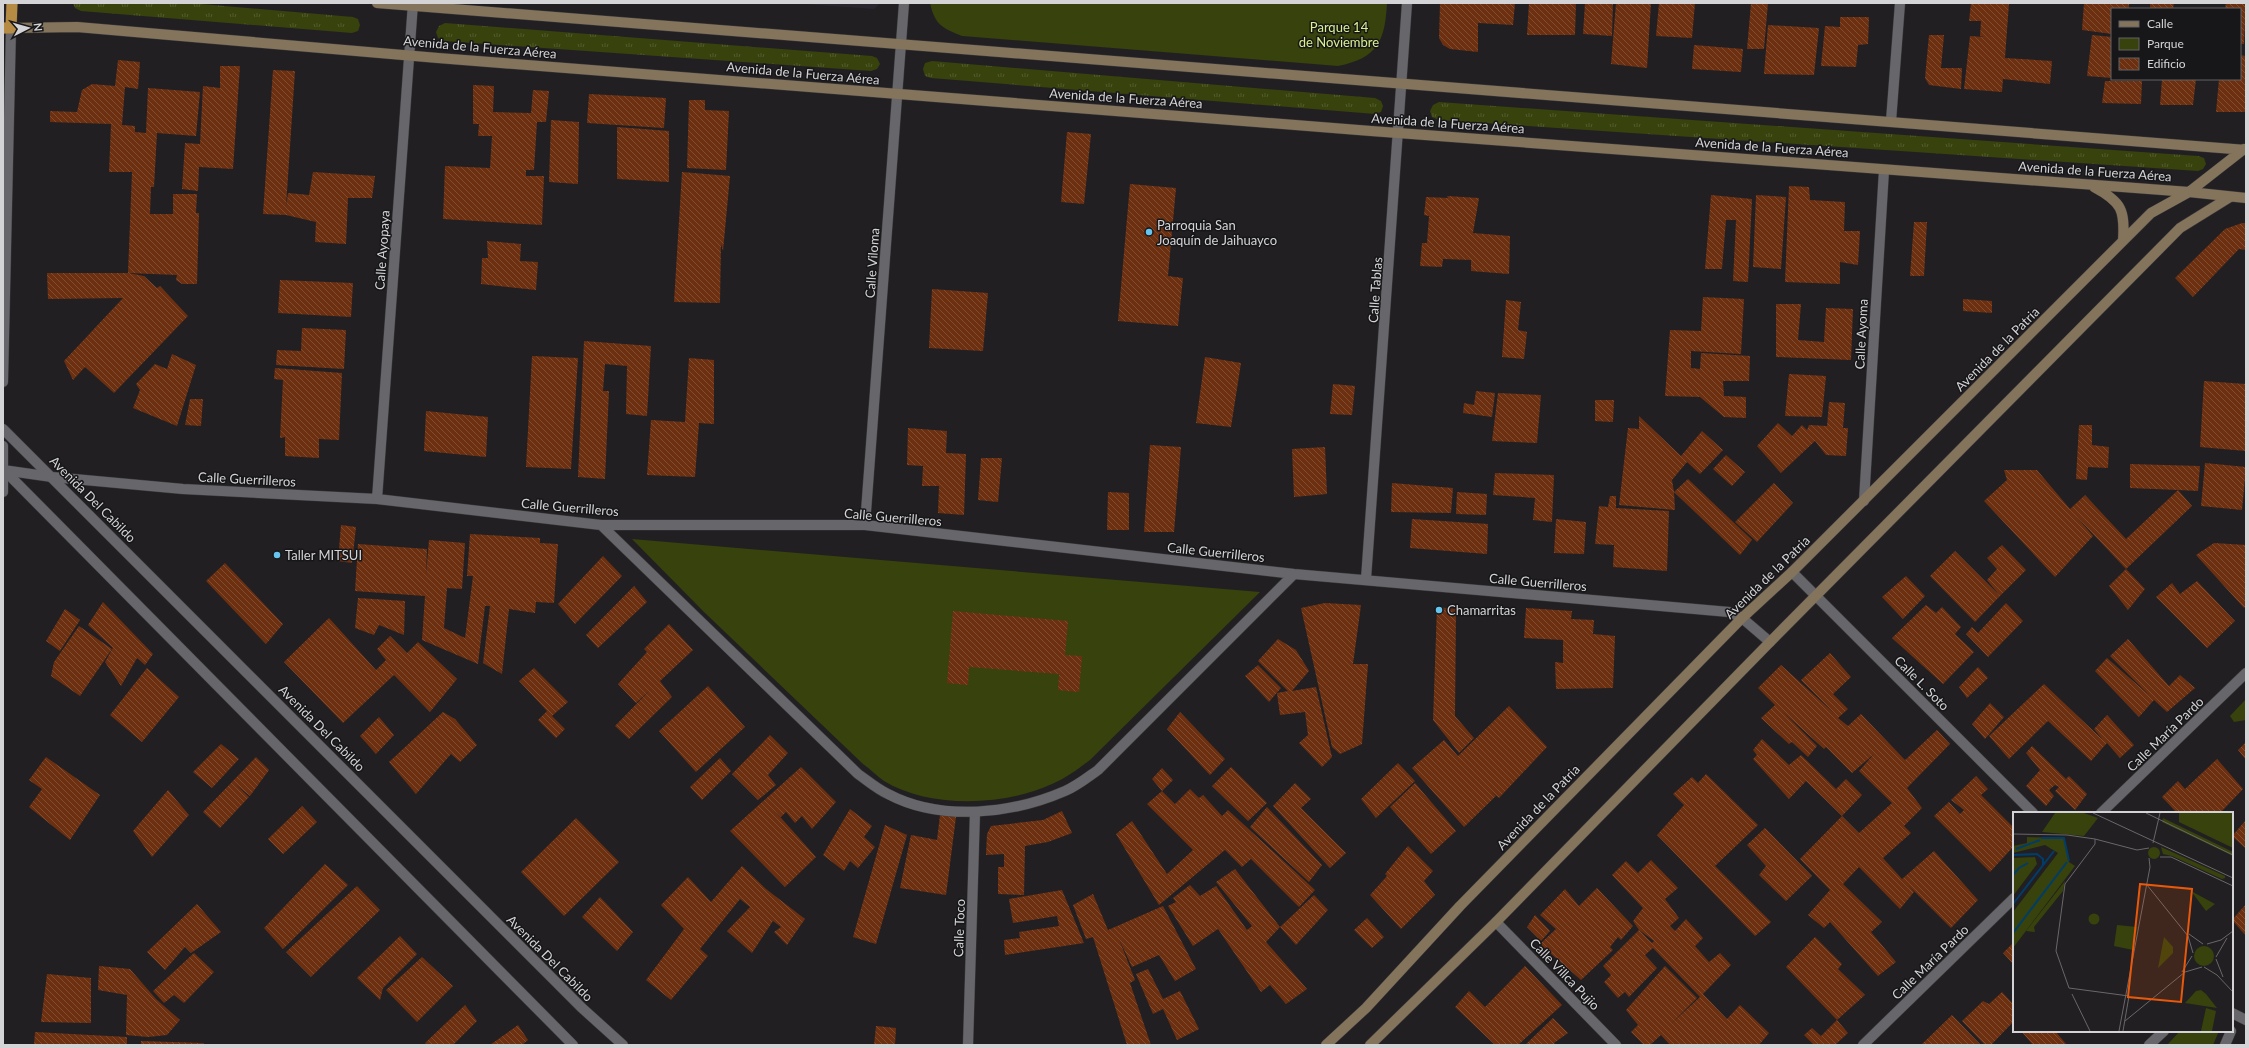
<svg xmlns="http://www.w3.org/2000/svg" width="2249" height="1048" viewBox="0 0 2249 1048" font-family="Lato,sans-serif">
<defs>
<pattern id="grass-tufts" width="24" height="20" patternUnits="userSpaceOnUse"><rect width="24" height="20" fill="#37420c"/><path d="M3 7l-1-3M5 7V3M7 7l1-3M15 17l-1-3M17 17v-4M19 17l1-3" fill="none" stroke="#535c2e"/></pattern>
<pattern id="building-back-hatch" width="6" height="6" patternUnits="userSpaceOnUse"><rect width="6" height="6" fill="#6c3011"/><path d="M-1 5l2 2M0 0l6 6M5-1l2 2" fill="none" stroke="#804d33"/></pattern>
</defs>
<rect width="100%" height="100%" fill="#211f22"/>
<path fill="#2a262f" d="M790,3H880L874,9Z"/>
<path fill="url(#grass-tufts)" d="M73,3H190L353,17L358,19L360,25L358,31L352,33L81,11L75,8Z
M445,23L872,56L877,58L880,64L877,69L871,71L444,41L438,38L436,32L439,26Z
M932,61L1375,98L1381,101L1383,106L1381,112L1375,114L931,78L925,76L923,69L925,63Z
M1439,102L2198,156L2204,158L2206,164L2203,169L2198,171L1439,120L1432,117L1430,111L1433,105Z"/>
<path fill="#37420c" d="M930,3H1387C1385,41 1378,58 1338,66L962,36C942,28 935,25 930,3Z
M632,539L1260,592L1090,760C1078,769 1066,778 1052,784C1005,806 930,809 884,781C877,776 870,769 863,764L704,612Z
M2246,699V720L2234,722L2230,716Z
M2180,1031H2219L2213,1045H2167Z"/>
<path fill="url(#building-back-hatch)" d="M1440,3H1515L1513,25L1478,23V52L1450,49L1443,45L1439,38Z
M1529,3H1576L1575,35H1527Z
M1585,3H1613L1612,36L1583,34Z
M1616,3H1651L1647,68L1611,64Z
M1659,3H1695L1692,38L1656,36Z
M1751,3H1768L1764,49H1747Z
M1971,3H2009L2005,58L2052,61L2050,84L2003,79L2002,92L1964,89L1970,36L1984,37L1980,36L1981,21H1969Z
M2084,3H2129V9H2112V34L2082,30Z
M2150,3H2174L2173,9H2150Z
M2226,3H2246L2244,44H2240V9H2225Z
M1840,17H1869L1868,44L1858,45L1856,67L1821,66L1825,26L1840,27Z
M1768,25L1819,28L1814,75L1764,74Z
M1929,35H1944L1941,68H1962L1961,89L1929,85L1925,78Z
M2092,35L2112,37V78L2087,76Z
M1694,45L1743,49L1741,72L1692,69Z
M2240,55L2246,56L2245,112H2216L2219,79H2240Z
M118,60L140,62L138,89L125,87L122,125L135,126V132L146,133L148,88L200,92L196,136L157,133L154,187H151L150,214H173V194H197L196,213H199L197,284H182L176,280L177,275L128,273L132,172H109L111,124L50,122V111L77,112L82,90L92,84L115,86Z
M220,66H240L233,169L199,167L198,191L182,189L185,143L200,144L203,86L220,88Z
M273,70L295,71L286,207L288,193L309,195L313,172L375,176L372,198H348L346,244L315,242L316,222L286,215L263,214Z
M2162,79H2196L2193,105H2160Z
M2105,81H2142L2141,104L2102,103Z
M473,85L494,86L493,112L531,113L533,90L549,91L546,122H537L534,170H526V176H544L542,225L443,219L445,166L490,168L492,136H478L479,124H473Z
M589,94L666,98L664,128L587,123Z
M689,100H705V110L729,111L726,170L687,168Z
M551,120L579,122L578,184L549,182Z
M617,127L669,131V182L617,179Z
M1067,132L1091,134L1084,204L1061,202Z
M682,172L730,176L723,251L721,244L720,303L674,302Z
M1130,184L1176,188L1168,276L1183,278L1178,326L1118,321Z
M1789,186L1809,187L1810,200L1845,202L1844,231H1860L1858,265L1840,262V284L1785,282Z
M1711,195L1752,199L1748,282L1733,281L1736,220H1726L1722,269H1705Z
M1756,195L1786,197L1781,269L1753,267Z
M1447,196L1479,198L1473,233L1510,236L1509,274L1471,271V260L1443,259L1442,267L1420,266L1422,243H1427L1429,216L1424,215L1426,197L1448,198Z
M1914,222H1927L1924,276H1910Z
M2242,223H2246V250L2239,249L2193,297L2175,278L2225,229Z
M487,241L521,244L520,261L538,262L536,290L481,284L482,258H488Z
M47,273H128L144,276L157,288L160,286L188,316L114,393L85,367L73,380L64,361L123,298L48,299Z
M280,280L353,283L351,317L278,313Z
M932,289L988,293L983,351L929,348Z
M1703,297L1744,299L1741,354L1691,351V368L1700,369L1701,353L1750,356L1749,381H1723L1724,396L1746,397V418L1724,417L1700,397L1665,396L1670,330L1701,331Z
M1963,299L1992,301V313L1963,311Z
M1506,300L1521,302L1518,330L1527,332L1524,359L1502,357Z
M1776,304H1801L1798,340L1824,342L1826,308L1853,309L1851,360L1776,357Z
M302,328L346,330L344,369L276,365L277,350L301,351Z
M584,341L651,346L647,416L626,414L627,366L605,364L603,391H609L605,479L578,477Z
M172,354L196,365L177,426L133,408L140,390L136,384L155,364L167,369Z
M532,356L578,358L571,469L526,467Z
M1205,357L1241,363L1231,427L1196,423Z
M689,358L714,360V424L699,423L695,477L647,475L651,420L685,422Z
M275,368L342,373L339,440L319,439V458L285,456V437L280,438L283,380L274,379Z
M1789,374L1826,376L1822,417L1785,416Z
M2204,381L2246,384V451L2200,447Z
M1333,384L1355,386L1352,415L1330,414Z
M1476,391L1495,393L1492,417L1463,413L1464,403L1474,405Z
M1498,393L1541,395L1537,443L1492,441Z
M190,399H203L201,426L185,425Z
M1595,400H1614L1613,422L1595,421Z
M1829,402L1845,403L1843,428H1848L1846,456L1826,455L1815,441L1781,473L1757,446L1778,423L1792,436L1802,425L1807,430L1809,425L1827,426Z
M426,411L488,417L486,457L424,451Z
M1639,416L1681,456L1702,431L1723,450L1700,474L1687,462L1672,480L1674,492L1688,479L1752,540L1740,555L1674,492L1675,510L1619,505L1628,428L1639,429Z
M2079,425H2092V445L2109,447L2108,468L2088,467L2087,480L2076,479Z
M908,428L947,431L946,453L966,454L964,515L938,513L939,486H922L923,466L907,465Z
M1150,445L1181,447L1174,532H1144Z
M1325,447L1327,494L1294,497L1292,449Z
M1726,455L1745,472L1732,486L1713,469Z
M981,458H1002L998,502L978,500Z
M2205,463L2246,467L2242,510L2201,506Z
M2130,464L2200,466L2198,491L2178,490L2192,506L2126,569L2145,589L2128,610L2109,586L2126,569L2076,516L2093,536L2055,577L1984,501L2007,480L2004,470H2037L2070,509L2085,495L2126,539L2178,490L2130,488Z
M1495,473L1554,475L1552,522L1533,520L1535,498L1493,495Z
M1392,483L1453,488L1451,513L1391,512Z
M1774,483L1793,503L1757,542L1735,522Z
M1108,492L1129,493V530H1107Z
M1457,492L1487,494L1486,515L1456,514Z
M1610,496H1616V508L1669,511L1667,571L1613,567L1614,545L1595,544L1599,506L1608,507Z
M1412,519L1488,524L1487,554L1410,548Z
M1556,519L1586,522L1584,554L1554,553Z
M341,525L356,527L352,563L338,561Z
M470,534L540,538V543L558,544L554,603L536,602L535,613L509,609L502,674L483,663L490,606H485L478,664L422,640L425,596L355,591L358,544L427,549L426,575L429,540L465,543L462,589L447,588L444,628L465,638L473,576H467Z
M2214,543L2246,545V606L2244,608L2196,555Z
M2002,545L2026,570L2000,596L1987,580L1997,569L1987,558Z
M1955,551L2000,596L1975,622L1930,576Z
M603,556L622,576L575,624L558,604Z
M225,563L283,624L266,644L206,581Z
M1906,576L1925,596L1903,619L1882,597Z
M2197,581L2235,621L2207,648L2156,597L2172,583L2180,594Z
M634,586L647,602L598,648L586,635Z
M358,598L405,601L404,635L379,625L374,635L355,628Z
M103,602L153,654L145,665L137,658L121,686L105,662L114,646L113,648L88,625Z
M1325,603L1361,605L1353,664H1368L1362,744L1340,754L1332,747L1301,608Z
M2006,603L2023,621L1988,657L1966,634L1972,627L1978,633Z
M1926,605L1936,613L1942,607L1961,627L1955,634L1974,652L1943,684L1892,638Z
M1437,607L1456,609L1455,716L1474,738L1459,753L1433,720Z
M1526,608L1572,611L1571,619L1594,620L1593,634L1615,636L1613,688L1556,689L1555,662L1563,663V640L1524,638Z
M65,609L80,620L60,651L46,641Z
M953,611L1068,621L1065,655L1082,656L1079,692L1058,690L1059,674L969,667L968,685L947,683Z
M329,618L376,670L386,660L377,649L390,636L407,653L418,642L457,679L430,712L394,675L343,723L284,662Z
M669,624L693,650L660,681L672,697L629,739L615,726L650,690L636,703L618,684L647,652L644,649Z
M79,626L112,649L80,696L51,676L54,662Z
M1278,639L1296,650L1309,671L1292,691L1316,687L1332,757L1322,767L1299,743L1308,735L1305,712L1280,715L1277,693L1288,691L1258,661Z
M2128,639L2169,686L2180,675L2195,688L2167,712L2154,700L2139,717L2095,671L2107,658L2150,696L2110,656Z
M1830,653L1851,677L1833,694L1848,709L1838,718L1848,726L1861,714L1905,760L1937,730L1950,744L1907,788L1922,808L1904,826L1911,833L1883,858L1902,879L1934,851L1978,900L1951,928L1908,885L1914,892L1900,909L1859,867L1843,884L1882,922L1871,932L1896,962L1878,976L1830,922L1824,928L1808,915L1830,890L1800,859L1842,816L1806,781L1789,799L1753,759L1757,755L1753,750L1762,739L1789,765L1801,755L1836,789L1846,779L1862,795L1842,816L1859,833L1892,803L1859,771L1874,754L1852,773L1826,747L1824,749L1782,711L1817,746L1808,757L1792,742L1789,744L1761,718L1775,705L1758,688L1781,665L1835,714L1801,680Z
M1258,665L1281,688L1269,702L1245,676Z
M1978,667L1988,678L1967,698L1959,687Z
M147,668L179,697L142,742L110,715Z
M534,668L568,702L552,716L565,729L556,738L538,720L547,711L519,681Z
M2044,684L2103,740L2094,729L2107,715L2134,745L2120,758L2107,743L2091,761L2048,721L2009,759L1989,736Z
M708,686L745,727L696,772L659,731Z
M1990,703L2004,717L1985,739L1972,724Z
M1509,706L1547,747L1499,798L1492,792L1496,796L1464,827L1412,768L1444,740L1458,756Z
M443,712L455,719L477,745L460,762L451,754L416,794L389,762Z
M1180,712L1225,759L1210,775L1167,729Z
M379,717L394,735L376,754L360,736Z
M770,735L788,753L768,775L776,785L758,800L732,774Z
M2246,742V760L2238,750Z
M221,744L239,759L212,788L193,772Z
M2032,746L2066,779L2069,776L2087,794L2075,810L2055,791L2059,787L2055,785L2049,790L2054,796L2046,806L2026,786L2040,770L2026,753Z
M46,757L100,795L70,840L29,807L42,789L29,780Z
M256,757L269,770L250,796L235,784L249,797L220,828L203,812Z
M720,758L731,771L702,800L690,787Z
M2217,759L2243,789L2220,813H2177L2162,797L2178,781L2185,789Z
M1398,763L1415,781L1376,818L1361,799Z
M801,767L836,802L812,829L802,816L795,823L786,812L781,817L774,810L816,857L785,887L730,831Z
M1231,767L1267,803L1248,821L1212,786Z
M1162,768L1173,780L1162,791L1152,779Z
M1706,774L1758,825L1715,866L1771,922L1755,936L1657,835L1684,805L1673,794L1692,777L1698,783Z
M1976,776L1988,789L1981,795L2014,828V846L1990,872L1934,816L1949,802L1960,814L1964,810L1951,800Z
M1295,783L1311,799L1301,808L1346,853L1330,868L1273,806Z
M1415,783L1456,831L1431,854L1390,807Z
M1190,789L1199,798L1203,795L1222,816L1228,810L1315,890L1299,907L1251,859L1242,867L1225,850L1159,905L1116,834L1132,821L1167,874L1193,850L1147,804L1162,791L1175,804Z
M168,790L189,815L152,857L133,831Z
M302,806L317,822L283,854L268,839Z
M1267,807L1322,865L1309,882L1250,827Z
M850,809L872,826L864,837L875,847L858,868L850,861L844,871L823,855Z
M1062,811L1072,833L1048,842L1025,846L1024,895L998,894V867H1004V854L986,855L987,834L991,826L1043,820Z
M940,815L956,817L946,895L900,888L911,835L937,840Z
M576,818L619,862L564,916L521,872Z
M2246,820V849L2232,836Z
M885,825L907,835L876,944L853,937Z
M1765,828L1812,876L1786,901L1759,875L1766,866L1747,845Z
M1408,846L1433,871L1424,881L1435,895L1401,929L1370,895L1387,876L1385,874Z
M1651,860L1678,888L1665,899L1679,918L1670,926L1675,931L1686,919L1703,938L1695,946L1709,962L1720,953L1731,965L1703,994L1727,1019L1740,1005L1769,1033L1759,1045H1670L1661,1035L1650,1045H1644L1631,1032L1638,1025L1626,1010L1665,966L1697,998L1671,1024L1700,997L1653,948L1645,955L1657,968L1629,997L1625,992L1618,998L1604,982L1611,975L1603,966L1639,930L1652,943L1654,941L1639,930L1633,921L1643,908L1612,875L1626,861L1638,873Z
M325,864L348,885L283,949L264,928Z
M742,866L766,889L805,919L787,945L774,932L781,927L773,921L752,953L727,931L750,907L740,899L700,949L708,956L671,1000L646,980L684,929L661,905L688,877L711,902Z
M1235,869L1280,927L1314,895L1328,910L1296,945L1280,927L1266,942L1307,989L1286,1004L1270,985L1261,992L1218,929L1193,946L1168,906L1176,902L1173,898L1190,885L1200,896L1216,886L1247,930L1252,926L1216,882Z
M357,886L380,910L311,977L286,952Z
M1597,888L1633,926L1621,940L1618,937L1610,947L1613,950L1581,980L1540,944L1556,929L1540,915L1565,889L1579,906Z
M1062,890L1084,943L1005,955L1004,940L1020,938L1019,932L1059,926L1057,916L1013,923L1009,899Z
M1093,894L1108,930L1163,906L1196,969L1175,981L1159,955L1132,967L1119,939L1135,980L1130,983L1151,1045H1127L1093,937L1086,939L1073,905Z
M600,897L633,932L617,951L582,917Z
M197,904L221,932L191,953L185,947L165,970L147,952Z
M2246,904V936L2232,920Z
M1535,915L1550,931L1541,941L1527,927Z
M1367,918L1384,937L1372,948L1354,930Z
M400,936L417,954L383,988L380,1000L357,978Z
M1815,937L1842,964L1838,969L1865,995L1837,1020L1848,1033L1835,1045H1814L1804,1035L1812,1028L1821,1036L1837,1020L1786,967Z
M2014,942V965L2003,953Z
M194,953L214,972L184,1003L174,995L164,1003L153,991Z
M422,957L453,986L417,1022L386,990Z
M99,966L130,969L156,999L180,1020L167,1035L148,1037L126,1035L127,995L98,990Z
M1525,966L1562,1005L1518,1045H1495L1455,1007L1469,991L1485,1007Z
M1148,969L1163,999L1180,991L1199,1029L1177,1040L1163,1009L1153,1014L1136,974Z
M47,974L91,978V1023L41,1022Z
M2002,992L2014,1005V1021L1991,1045H1985L1962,1021L1983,1001L1989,1004Z
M465,1005L477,1021L453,1045H428L425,1043Z
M1952,1015L1981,1045H1921Z
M1553,1018L1568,1033L1554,1043L1556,1045H1525Z
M518,1025L528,1040L522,1045H490Z
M876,1026L896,1028L895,1045H874Z
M2021,1031H2055L2067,1045H2033Z
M35,1032L127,1037V1045H34Z
M141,1041L203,1043L205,1045H141Z"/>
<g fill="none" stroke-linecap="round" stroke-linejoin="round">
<g stroke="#3a393c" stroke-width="11">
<path id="service" d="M968,1045L975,812"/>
</g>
<g stroke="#3a393c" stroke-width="11">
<path id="minor" d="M1891,121L1900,3
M3,382L11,28
M3,446V492
M3,470L52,477L183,489L377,499L601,525H865L1294,574L1729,612L1742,618L1770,642
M377,499L413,3
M1864,501L1884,170
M601,525L858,774C868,781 877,789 888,794C941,822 1012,814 1065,791C1077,786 1088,777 1098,770L1294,574
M865,525L904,3
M1792,572L2033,813
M1366,579L1407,3
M2101,813L2246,673
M1496,922L1616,1045
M2232,1013L2246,1020
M1863,1045L2014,898
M2149,1045L2164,1031
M2225,1045L2231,1031"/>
</g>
<g stroke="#3a393c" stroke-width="11">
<path id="tertiary" d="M3,429L582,1008L623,1045
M3,469L573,1045"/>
</g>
<g stroke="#3a393c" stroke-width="11">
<path id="secondary" d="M377,3L2246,150
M11,28L77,27L438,58L1371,131L2189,192L2246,198
M2094,187C2122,202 2125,210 2123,241
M1326,1045L1366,1008L1460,906L1742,618L1792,572L2151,213L2189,192L2244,149
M1370,1045L1496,922L1770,642L2180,228L2230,197"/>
</g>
<g stroke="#3a393c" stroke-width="12">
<path id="trunk" d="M3,28H11L12,3"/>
</g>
<use href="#service" stroke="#67666a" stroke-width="10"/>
<use href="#minor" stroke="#67666a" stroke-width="10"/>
<use href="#tertiary" stroke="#67666a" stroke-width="10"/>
<use href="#secondary" stroke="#84745c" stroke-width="10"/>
<use href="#trunk" stroke="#b68c45" stroke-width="11"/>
</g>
<g fill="#65c5ee" stroke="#171619" stroke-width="1.5">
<circle cx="1149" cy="232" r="4"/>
<circle cx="277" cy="555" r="4"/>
<circle cx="1439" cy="610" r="4"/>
</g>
<g text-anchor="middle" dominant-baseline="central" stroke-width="3" stroke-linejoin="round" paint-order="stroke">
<g font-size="13" fill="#d8f08e" stroke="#171619">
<text x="1339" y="27">Parque 14<tspan x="1339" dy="15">de Noviembre</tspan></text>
</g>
<g font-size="13" fill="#d4d3d5" stroke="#171619">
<text transform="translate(480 47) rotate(5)">Avenida de la Fuerza Aérea</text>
<text transform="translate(803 73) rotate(5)">Avenida de la Fuerza Aérea</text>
<text transform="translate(1126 98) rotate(4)">Avenida de la Fuerza Aérea</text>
<text transform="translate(1448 123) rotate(4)">Avenida de la Fuerza Aérea</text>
<text transform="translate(1772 147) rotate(4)">Avenida de la Fuerza Aérea</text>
<text transform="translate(2095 171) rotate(4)">Avenida de la Fuerza Aérea</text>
<text transform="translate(382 250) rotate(-86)">Calle Ayopaya</text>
<text transform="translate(872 263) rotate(-86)">Calle Viloma</text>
<text transform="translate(1375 290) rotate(-86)">Calle Tablas</text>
<text transform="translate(1861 334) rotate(-87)">Calle Ayoma</text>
<text transform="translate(1997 349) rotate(-45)">Avenida de la Patria</text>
<text transform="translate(247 479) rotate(3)">Calle Guerrilleros</text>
<text transform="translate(93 499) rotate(45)">Avenida Del Cabildo</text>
<text transform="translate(570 507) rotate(5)">Calle Guerrilleros</text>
<text transform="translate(893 517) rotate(5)">Calle Guerrilleros</text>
<text transform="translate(1216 552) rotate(6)">Calle Guerrilleros</text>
<text transform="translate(1767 577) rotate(-44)">Avenida de la Patria</text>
<text transform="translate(1538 582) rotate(5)">Calle Guerrilleros</text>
<text transform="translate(1922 683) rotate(45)">Calle L. Soto</text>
<text transform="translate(322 728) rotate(45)">Avenida Del Cabildo</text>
<text transform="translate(2165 734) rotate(-44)">Calle María Pardo</text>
<text transform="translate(1538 807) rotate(-46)">Avenida de la Patria</text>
<text transform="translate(959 928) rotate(-88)">Calle Toco</text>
<text transform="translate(550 958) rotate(45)">Avenida Del Cabildo</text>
<text transform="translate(1930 962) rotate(-44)">Calle María Pardo</text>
<text transform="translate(1565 974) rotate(46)">Calle Villca Pujio</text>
</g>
<g font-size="13" fill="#d4d3d5" stroke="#171619" text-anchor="start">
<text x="1157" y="225">Parroquia San<tspan x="1157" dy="15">Joaquín de Jaihuayco</tspan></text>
<text x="285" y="555">Taller MITSUI</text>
<text x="1447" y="610">Chamarritas</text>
</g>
</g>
<g transform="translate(2013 812)">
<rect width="220" height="220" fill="#211f22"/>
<path d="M150,6L220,40V44L149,10ZM14,25L51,26L56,50L62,54L0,136V100L45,41L32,33L0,41V34L14,31ZM22,45L24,52L0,84V46Z" fill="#37420c"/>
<path d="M166,1H220V36L166,10Z" fill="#37420c"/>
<path d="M42,1H71L85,6L71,24L29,20ZM148,35L212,64V66L209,67L159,44L150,42ZM135 41a6 6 0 1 1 12 0a6 6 0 1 1-12 0ZM52,69L50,79L21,115L22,120L13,119ZM178,79L202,92L193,99ZM75.5 107a5.5 5.5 0 1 1 11 0a5.5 5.5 0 1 1-11 0ZM104,113L124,115L120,138L101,134ZM151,125L160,135V141L145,156ZM181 144a10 10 0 1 1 20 0a10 10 0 1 1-20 0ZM188,178L193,182L204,196L172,191L183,179ZM193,196L203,199L199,219H188Z" fill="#37420c"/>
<path fill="none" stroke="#013d6a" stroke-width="2" d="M28,26H51L56,49M3,37L27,28M0,43L24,42L30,47V53M0,63L6,56L15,51M0,92L41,39M0,121L54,50"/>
<path fill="none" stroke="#69676a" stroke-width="1" d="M80,1L220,66M133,1L220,43M0,22L54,23L82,27V32L52,72L43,139L56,176M82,27L124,38L136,36M140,31L147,1M147,45H158L220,74M134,73L175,124L180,141M176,122L190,132M194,132L208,128L220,119M203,145L214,126M203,147L210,165M191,155L204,163L220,180M169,160L179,144M56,176L116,184L110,219M59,182L77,219M112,209L172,160L189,155M106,219L137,55L136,46"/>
<path fill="#e8590c" fill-opacity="0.15" stroke="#e8590c" stroke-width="2" d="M127,72L179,77L168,190L115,185Z"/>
<rect width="220" height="220" fill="none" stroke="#d4d3d5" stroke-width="2"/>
</g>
<rect width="2249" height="1048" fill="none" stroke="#d4d3d5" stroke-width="8"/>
<rect x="2111" y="8" width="130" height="72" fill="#171619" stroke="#636264"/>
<rect x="2119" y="21" width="20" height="6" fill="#84745c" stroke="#636264"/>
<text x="2147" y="28" font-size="12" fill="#d4d3d5">Calle</text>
<rect x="2119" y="38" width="20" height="12" fill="#37420c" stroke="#636264"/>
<text x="2147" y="48" font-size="12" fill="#d4d3d5">Parque</text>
<rect x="2119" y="58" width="20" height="12" fill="url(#building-back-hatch)" stroke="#636264"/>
<text x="2147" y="68" font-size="12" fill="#d4d3d5">Edificio</text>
<g transform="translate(28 28) rotate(84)" stroke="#171619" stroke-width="3" paint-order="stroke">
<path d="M0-3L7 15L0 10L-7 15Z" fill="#d4d3d5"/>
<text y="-6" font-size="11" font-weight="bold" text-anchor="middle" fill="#d4d3d5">N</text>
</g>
</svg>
